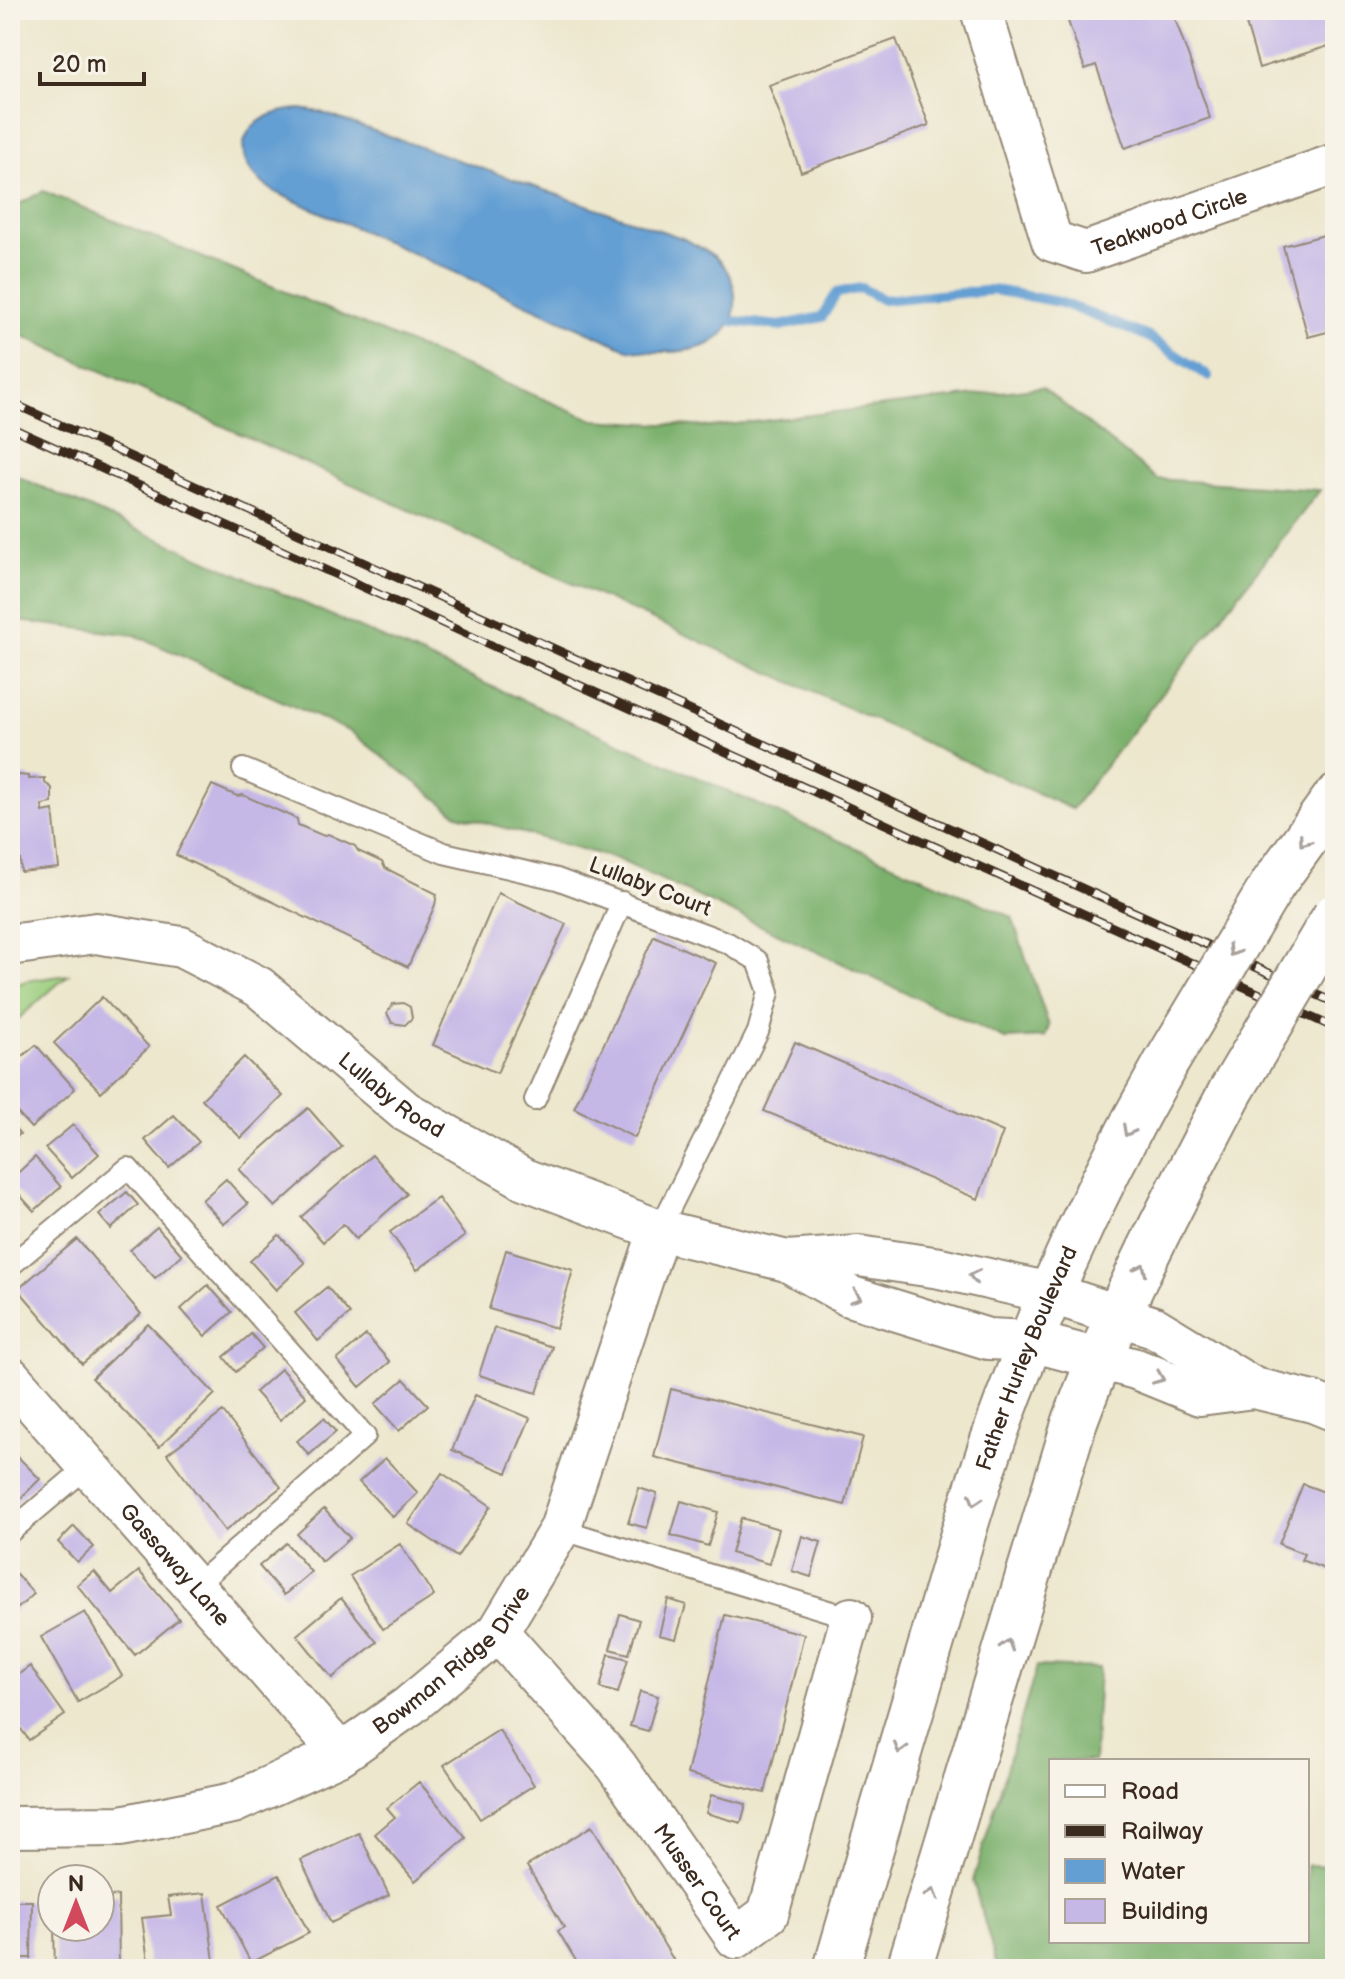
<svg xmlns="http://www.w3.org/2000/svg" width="1345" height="1979" viewBox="0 0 1345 1979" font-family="'Balsamiq Sans',sans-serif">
<rect width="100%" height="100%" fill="#f7f3e8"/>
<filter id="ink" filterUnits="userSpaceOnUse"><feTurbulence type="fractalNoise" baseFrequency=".0125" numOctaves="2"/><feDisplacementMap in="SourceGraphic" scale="16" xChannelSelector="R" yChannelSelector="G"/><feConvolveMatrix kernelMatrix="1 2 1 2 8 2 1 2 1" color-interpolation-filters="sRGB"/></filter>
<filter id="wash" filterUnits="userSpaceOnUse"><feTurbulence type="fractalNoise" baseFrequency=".006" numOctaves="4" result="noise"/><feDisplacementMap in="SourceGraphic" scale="32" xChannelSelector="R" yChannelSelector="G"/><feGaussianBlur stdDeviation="1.8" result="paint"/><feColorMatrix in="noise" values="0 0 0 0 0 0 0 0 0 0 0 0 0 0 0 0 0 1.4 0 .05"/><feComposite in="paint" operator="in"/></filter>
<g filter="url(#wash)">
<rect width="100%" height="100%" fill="#ede7ce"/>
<path fill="#9bce7e" stroke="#6b7c4e" stroke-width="2" d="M68,975L10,1026V987L26,981Z"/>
<path fill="#7cb16d" stroke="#5c6e46" stroke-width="2" d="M43,191L594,420L711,427L1042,387L1157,479L1320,490L1072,809L10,330V209Z
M10,473L1012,917L1049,1026L1045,1037L1005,1039L617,859L458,815L351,732L135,635L10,620Z
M1037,1666L1099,1668L1094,1761H1051V1941H1307V1865L1335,1866V1969H998L973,1881Z"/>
<path fill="#639fd3" stroke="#4f6478" stroke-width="2" d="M300,109L320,112L682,238C695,245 714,253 723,265C743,291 739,331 707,345C682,355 653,353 627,349L275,192C220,158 242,112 300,109Z"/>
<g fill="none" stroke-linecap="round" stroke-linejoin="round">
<path stroke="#639fd3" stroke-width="10" d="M733,321L780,326L822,317L837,293L861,288L883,300L994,290L1059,302L1149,337L1208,376"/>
</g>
<g id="blocks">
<path fill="#c5b8e7" d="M1064,10H1172L1210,118L1125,148L1096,65L1085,69Z
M1242,10H1335V44L1259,68Z
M896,39L929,125L801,172L769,85Z
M1335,232V330L1308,337L1283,246Z
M18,775L29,776V779L45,778V783L52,788V803L42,805L43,812L53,810L59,868L21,872L20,859H10V777Z
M212,785L237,796L243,795L297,819L298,825L324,836L328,834L355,846L358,851L382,862L385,868L437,894L435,905L408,967L176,855Z
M498,893L566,924L497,1073L433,1045Z
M654,936L716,963L635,1138L574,1108Z
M102,997L149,1047L101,1092L54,1043Z
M403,1003L410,1007L412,1018L405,1025L392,1023L387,1013L393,1004Z
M795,1042L1003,1132L978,1199L764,1111Z
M36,1045L75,1089L31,1128L10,1105V1067Z
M244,1057L283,1096L241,1138L202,1099Z
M308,1108L342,1147L275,1207L239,1169Z
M174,1115L199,1142L169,1168L145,1140Z
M10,1123L20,1134L10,1143Z
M73,1125L99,1154L72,1178L45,1148Z
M372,1155L407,1194L356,1239L343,1224L323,1242L301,1217Z
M35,1157L61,1187L34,1211L10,1184V1180Z
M226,1179L248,1204L224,1224L202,1200Z
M127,1192L138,1205L111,1229L99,1215Z
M438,1198L465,1236L417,1270L390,1232Z
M157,1227L182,1255L155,1278L130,1250Z
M279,1235L305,1263L276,1290L250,1261Z
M77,1239L141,1314L82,1364L18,1289Z
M506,1250L573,1270L556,1328L489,1309Z
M208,1285L232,1312L205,1336L181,1309Z
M327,1287L350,1314L318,1341L295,1313Z
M148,1324L215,1394L159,1447L92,1378Z
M494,1328L552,1347L537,1393L479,1375Z
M251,1334L263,1348L236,1372L224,1357Z
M366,1335L390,1362L360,1387L337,1360Z
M281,1369L306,1397L280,1420L255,1392Z
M404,1379L428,1405L399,1431L375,1404Z
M671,1389L863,1437L845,1505L654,1457Z
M475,1395L530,1418L507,1473L452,1450Z
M223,1412L281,1487L225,1531L167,1454Z
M324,1418L336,1432L309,1455L297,1441Z
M10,1449L40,1479L10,1509Z
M385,1458L418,1493L393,1517L359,1482Z
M442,1473L491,1506L457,1557L408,1524Z
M1303,1484L1335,1496V1573L1301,1560L1304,1554L1279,1544Z
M639,1488L657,1494L647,1528L628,1523Z
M681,1501L718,1512L708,1546L671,1535Z
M324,1509L350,1538L322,1562L297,1534Z
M741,1518L779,1529L769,1564L731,1553Z
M74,1526L94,1547L77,1562L58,1542Z
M802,1536L821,1542L811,1577L792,1571Z
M286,1543L311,1572L284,1595L259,1566Z
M400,1544L434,1596L383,1629L350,1576Z
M10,1567L34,1594L10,1615Z
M94,1571L112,1593L139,1571L179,1619L135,1655L77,1585Z
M341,1598L377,1642L332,1678L297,1635Z
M668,1599L686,1605L676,1639L659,1635Z
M85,1612L122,1676L78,1702L41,1637Z
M620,1614L639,1620L629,1654L610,1649Z
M725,1615L804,1634L765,1793L687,1774Z
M609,1654L628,1659L618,1693L600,1688Z
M30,1666L65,1715L29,1740L10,1714V1681Z
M640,1691L658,1696L648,1731L630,1726Z
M499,1730L534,1785L480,1819L444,1765Z
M419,1782L466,1838L415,1881L375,1834L395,1817L387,1808Z
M711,1795L746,1804L741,1823L706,1813Z
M592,1826L679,1969H581L558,1931L564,1927L527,1866Z
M359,1833L389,1895L331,1923L301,1860Z
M279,1875L309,1933L251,1963L221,1905Z
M205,1893L215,1969H149L142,1918L171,1915L168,1897Z
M118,1896L119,1969H55L54,1927H100V1897Z
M10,1901H32L31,1958H10Z"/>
</g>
</g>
<g filter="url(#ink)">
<use href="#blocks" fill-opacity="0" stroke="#948876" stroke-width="2"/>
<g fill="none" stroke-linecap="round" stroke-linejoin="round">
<g stroke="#948876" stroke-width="24">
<path id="lane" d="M243,769L444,853L557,879L728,943L758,961L769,992L758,1032L659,1230
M535,1100L622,902
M10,1266L128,1168L365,1436L194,1587
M560,1529L851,1618
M10,1532L88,1466"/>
</g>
<g stroke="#948876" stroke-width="44">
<g id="street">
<path id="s1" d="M981,10L1052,241L1086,252L1335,164"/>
<path id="s2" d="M10,945L96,933L181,947L259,987L405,1111L524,1179L659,1230L787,1261L849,1296L988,1339L1031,1341L1136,1369L1200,1395L1254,1388"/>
<path d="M787,1261L859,1256L940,1268L1050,1293L1154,1327L1254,1388L1313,1402L1335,1411"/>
<path id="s3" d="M10,1377L341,1754"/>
<path id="s4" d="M498,1632L616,1765L736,1938L768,1914L851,1618"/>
<path id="s5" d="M10,1827L121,1826L233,1803L341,1754L409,1706L498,1632L560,1529L659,1230"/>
</g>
</g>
<g stroke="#948876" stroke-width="48">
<g id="secondary">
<path d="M1273,884L1335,798"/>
<path id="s6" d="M836,1969C868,1859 900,1748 933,1638C956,1557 979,1475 1009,1396C1053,1280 1105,1170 1166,1063"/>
<path d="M909,1969L1075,1421C1117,1307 1174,1199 1231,1091"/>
</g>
</g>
<use href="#lane" stroke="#fff" stroke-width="20"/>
<use href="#street" stroke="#fff" stroke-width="40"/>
<use href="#secondary" stroke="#fff" stroke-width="44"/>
<g stroke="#3b2a1e" stroke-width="9">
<path id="rail" d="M10,402L1335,1003
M10,427L1335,1028"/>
</g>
<use href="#rail" stroke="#f7f3e8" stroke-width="6" stroke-dasharray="18" stroke-linecap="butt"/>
<g stroke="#948876" stroke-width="48" stroke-linecap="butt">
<path id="secondary-bridge" d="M1166,1063L1273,884
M1231,1091L1335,916"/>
</g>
<use href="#secondary-bridge" stroke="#fff" stroke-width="44"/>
</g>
<defs><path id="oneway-chevron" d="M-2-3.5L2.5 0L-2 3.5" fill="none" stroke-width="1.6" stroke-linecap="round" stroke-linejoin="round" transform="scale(2)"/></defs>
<g stroke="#a79f9a">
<use href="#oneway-chevron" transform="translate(1304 841) rotate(126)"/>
<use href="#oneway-chevron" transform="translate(1233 951) rotate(121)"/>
<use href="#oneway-chevron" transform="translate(1128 1131) rotate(118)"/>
<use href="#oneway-chevron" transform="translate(1141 1269) rotate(-65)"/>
<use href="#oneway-chevron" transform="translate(974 1276) rotate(-168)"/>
<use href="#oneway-chevron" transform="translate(856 1297) rotate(20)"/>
<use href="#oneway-chevron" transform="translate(1159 1378) rotate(22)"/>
<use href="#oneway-chevron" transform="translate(975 1500) rotate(108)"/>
<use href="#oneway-chevron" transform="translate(1007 1645) rotate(-73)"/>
<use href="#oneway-chevron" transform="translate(900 1748) rotate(106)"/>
<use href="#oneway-chevron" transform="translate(932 1894) rotate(-73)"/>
</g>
</g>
<g text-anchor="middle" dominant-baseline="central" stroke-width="7" stroke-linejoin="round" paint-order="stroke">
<g font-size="22" fill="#3b2a1e" stroke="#f7f3e8">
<text stroke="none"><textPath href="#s1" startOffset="366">Teakwood Circle</textPath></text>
<text transform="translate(650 887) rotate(21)">Lullaby Court</text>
<text stroke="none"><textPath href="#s2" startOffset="432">Lullaby Road</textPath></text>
<text stroke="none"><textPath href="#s6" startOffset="640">Father Hurley Boulevard</textPath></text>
<text stroke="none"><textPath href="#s3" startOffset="250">Gassaway Lane</textPath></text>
<text stroke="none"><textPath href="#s5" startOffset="490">Bowman Ridge Drive</textPath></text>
<text stroke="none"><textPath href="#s4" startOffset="320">Musser Court</textPath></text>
</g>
</g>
<rect width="1345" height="1979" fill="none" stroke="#f7f3e8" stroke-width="40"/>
<rect x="1049" y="1759" width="260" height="184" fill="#f7f3e8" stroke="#aca397" stroke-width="2"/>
<rect x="1065" y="1785" width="40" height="12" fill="#ffffff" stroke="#aca397" stroke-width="2"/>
<text x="1121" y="1799" font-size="24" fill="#3b2a1e">Road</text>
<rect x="1065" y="1825" width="40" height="12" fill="#3b2a1e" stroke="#aca397" stroke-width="2"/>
<text x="1121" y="1839" font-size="24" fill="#3b2a1e">Railway</text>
<rect x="1065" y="1859" width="40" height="24" fill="#639fd3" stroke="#aca397" stroke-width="2"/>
<text x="1121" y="1879" font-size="24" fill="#3b2a1e">Water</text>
<rect x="1065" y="1899" width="40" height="24" fill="#c5b8e7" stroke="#aca397" stroke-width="2"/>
<text x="1121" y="1919" font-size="24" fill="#3b2a1e">Building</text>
<g transform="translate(76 1903)"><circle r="38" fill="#f7f3e8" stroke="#aca397" stroke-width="2"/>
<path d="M0-6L14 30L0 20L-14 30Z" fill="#d1495b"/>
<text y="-12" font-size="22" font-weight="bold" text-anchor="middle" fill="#3b2a1e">N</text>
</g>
<path d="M40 72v12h104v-12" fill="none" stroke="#3b2a1e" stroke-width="4"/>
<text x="52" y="72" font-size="24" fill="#3b2a1e" stroke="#f7f3e8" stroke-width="6" paint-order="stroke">20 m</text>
</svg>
